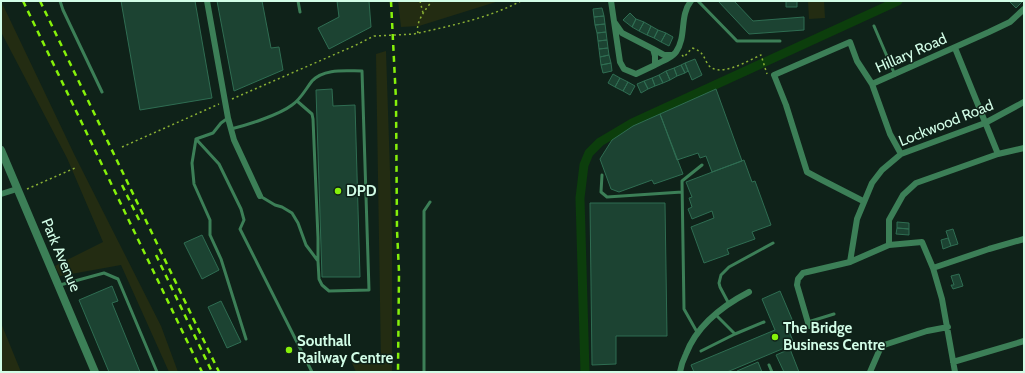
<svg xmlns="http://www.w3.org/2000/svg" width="1025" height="373" viewBox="0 0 1025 373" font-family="Cabin,sans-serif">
<rect width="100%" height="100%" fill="#0f2219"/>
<path fill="#232c12" d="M1,1L75,156L161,326L178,372H169L121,265L60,276L55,266L103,242L67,158L1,32Z
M398,1H499L419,26L401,27Z
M808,1H824L825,18L809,19Z
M386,51L392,232V372H356L352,363H381L376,54Z
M1,323L21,372H1Z"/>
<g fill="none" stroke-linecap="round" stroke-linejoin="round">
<path stroke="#0c3e0c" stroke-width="9" d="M585,372L580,198L584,165L589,153L600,142L632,123L898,1"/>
</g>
<path fill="#1c4332" stroke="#2f6d52" d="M121,1H195L212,98L140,110Z
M217,1H262L271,48L279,47L283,70L234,91Z
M337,1H369L371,27L329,49L318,28L339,17Z
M718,1H734L753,21L804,17V30L749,34Z
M786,1H797V7H786Z
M1009,1H1023L1016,8Z
M602,8L604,16L594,17L593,9Z
M630,13L636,19L632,27L623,20Z
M604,16L605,24L595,25L594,17Z
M636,19L644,22L639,31L632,27Z
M644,22L651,26L647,35L639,31Z
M605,24L606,32L597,33L595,25Z
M651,26L658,30L654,38L647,35Z
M658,30L666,33L661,42L654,38Z
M606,32L607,40L598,41L597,33Z
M666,33L673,37L669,46L661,42Z
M607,40L608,48L599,49L598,41Z
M608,48L609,55L600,57L599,49Z
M609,55L611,63L601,65L600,57Z
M695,59L702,75L692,80L685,63Z
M611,63L612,71L603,73L601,65Z
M685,63L688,71L685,73L681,65Z
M681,65L685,73L677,76L674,68Z
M674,68L677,76L670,80L666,71Z
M666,71L670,80L663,83L659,75Z
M613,74L620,78L615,87L608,83Z
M659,75L663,83L655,86L652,78Z
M620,78L628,82L623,91L615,87Z
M652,78L655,86L648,89L644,81Z
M644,81L648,89L641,93L637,84Z
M628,82L635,86L630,95L623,91Z
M332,89L333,106L355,105L360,277H322L316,90Z
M716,89L742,161L712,172L706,156L700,158L698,153L677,160L660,114Z
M660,114L683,174L654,184L652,180L619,192L611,189L600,159L612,140L633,126Z
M744,160L752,182L755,181L771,225L752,232L755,239L727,249L729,254L704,263L691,227L714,218L712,211L692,219L688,209L692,207L689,198L692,197L686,182Z
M590,203H665L667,336H616V364L592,365Z
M897,222L909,223V229L897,228Z
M897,228L909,229V235L896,234Z
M953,229L958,244L951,246L946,231Z
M202,235L219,270L202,279L184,243Z
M948,238L951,246L943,249L941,240Z
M959,274L963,286L953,289L951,285H954L951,276Z
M112,286L118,301L112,303L140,372H109L79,300Z
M780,291L794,324L787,326L794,344L727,372H694L691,365L775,330L762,299Z
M221,301L241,342L227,348L208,307Z
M790,349L799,372H784L776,355Z
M758,362L762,372H738L737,371Z"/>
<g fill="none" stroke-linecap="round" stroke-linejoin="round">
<path stroke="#8ab034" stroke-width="1.5" stroke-dasharray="2 3" stroke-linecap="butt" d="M420,1L423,13
M418,33C415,22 426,9 432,1
M414,34C450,26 489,18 521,1
M682,55L684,57L692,48C702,51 703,55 707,63C717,80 747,61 761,55L767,74
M232,99L354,46L374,36
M122,147L219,104
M27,189L75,168"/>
<path stroke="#3c7f57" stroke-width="3" d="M60,1L63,10L102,92
M298,1L300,12
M698,1L737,41H780
M874,26L895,75
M297,101L312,114L313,119L318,238V261
M228,118L221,123L213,133L196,139L219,164L241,209L244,220L240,229L312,372
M231,129C247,125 279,115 292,105C301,99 305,90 312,81C324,68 346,71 362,71L369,290L329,291L322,285L319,279L318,261L306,245L298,223L292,213L282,207L275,205L260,196
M196,139L192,163L194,184L210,220V235L221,259L246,339
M602,175L601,192L607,197L682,192
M60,285L104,273L118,279L157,372
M729,304L720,287L719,283L721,275L729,267L773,243
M715,314L735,334L764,322
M808,322L834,314
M697,332L684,309L682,181L702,165
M701,351L735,334
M769,365L772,372
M424,372V211L430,202"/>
<path stroke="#3c7f57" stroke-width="6" d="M207,1L228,118L234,140L260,196
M611,1L620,62L624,69L636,74L655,65V56L653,49L622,33L615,23
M955,48L998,154
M653,49L664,55H673
M655,65C662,61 672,58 676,52C687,36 679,16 691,1
M901,154L890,134L872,84L989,32L1010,22L1024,9
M1,194L17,189
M863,201L822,180L807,172L786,105L774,75L850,42L857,61L872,84
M889,245V220L903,195L916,183L998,154L1024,148
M850,262L857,219L872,183L882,170L901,154L985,123L1024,102
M933,268L989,249L1024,239
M809,326L797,285L798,279L803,273L850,262L889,245L922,242L933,268L942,299L955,372
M953,362L1024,341
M680,372C681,366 683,360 686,354C697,325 722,306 749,292
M870,372L880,349L884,345L927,331L948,327"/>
<path stroke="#3c7f57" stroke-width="8" d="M1,150L95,372"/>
<path stroke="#86f10a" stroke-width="2.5" stroke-dasharray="6 5" stroke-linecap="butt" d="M23,1L202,372
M40,1L219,372
M391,1L396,100L397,230L399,272L398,372
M122,185L141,224
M156,255L212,372"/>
<path stroke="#8ab034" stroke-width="1.5" stroke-dasharray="2 3" stroke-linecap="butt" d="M374,36L414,34"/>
</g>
<g fill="#86f10a" stroke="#0f2219" stroke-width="1.5">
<circle cx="338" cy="191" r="4"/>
<circle cx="775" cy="337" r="4"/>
<circle cx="289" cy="350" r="4"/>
</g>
<g text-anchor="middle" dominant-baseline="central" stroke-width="3" stroke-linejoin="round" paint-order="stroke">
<g font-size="15" fill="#d2fde7" stroke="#0f2219">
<text transform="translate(911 53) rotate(-24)">Hillary Road</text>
<text transform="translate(946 123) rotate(-22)">Lockwood Road</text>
<text transform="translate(61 255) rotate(67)">Park Avenue</text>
</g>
<g font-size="15" font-weight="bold" fill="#d2fde7" stroke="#0f2219" text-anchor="start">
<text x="346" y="191">DPD</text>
<text x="783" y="328">The Bridge<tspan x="783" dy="17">Business Centre</tspan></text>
<text x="297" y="341">Southall<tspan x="297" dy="17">Railway Centre</tspan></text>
</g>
</g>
<rect width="1025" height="373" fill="none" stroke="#d2fde7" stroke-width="4"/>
</svg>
